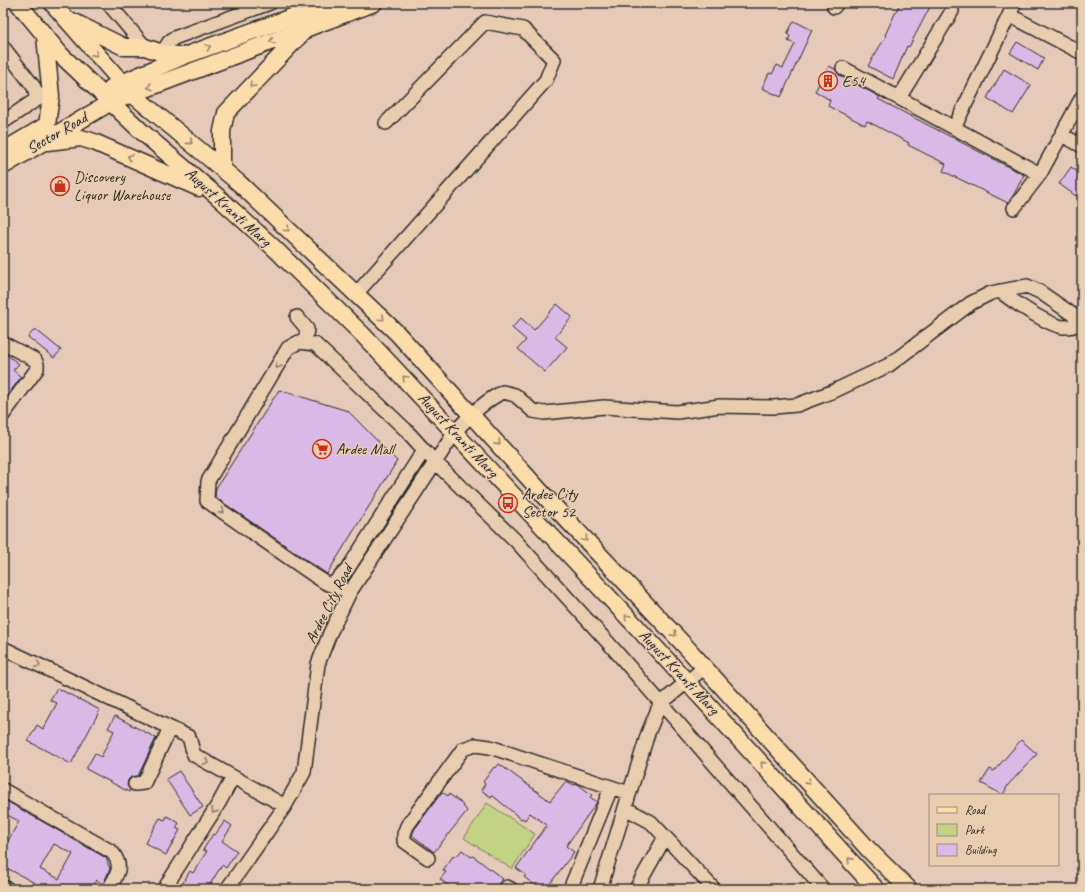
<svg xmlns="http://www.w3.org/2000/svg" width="1085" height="892" viewBox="0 0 1085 892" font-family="Caveat,sans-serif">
<rect width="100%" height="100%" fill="#e5caba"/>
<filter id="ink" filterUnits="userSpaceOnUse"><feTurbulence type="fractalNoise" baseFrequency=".025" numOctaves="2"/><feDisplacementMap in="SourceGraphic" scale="8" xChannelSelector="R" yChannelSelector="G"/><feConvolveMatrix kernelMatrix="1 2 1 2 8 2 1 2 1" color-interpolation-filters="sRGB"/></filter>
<g filter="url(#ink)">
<path fill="#c4d286" stroke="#787e58" d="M487,803L535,834L512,869L464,838Z"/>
<path fill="#d9bae7" stroke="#2b2b2b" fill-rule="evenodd" d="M900,3H932L909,47L907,46L893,79L868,66L886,36L885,35Z
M794,21L812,30L781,97L762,88L769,73L772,74L777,65L783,68L795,44L788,41L790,36L787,34Z
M1017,42L1044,58L1038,70L1010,53Z
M829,66L835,69L839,75L880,97L878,99L1024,175L1014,194L1008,203L943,171L946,164L908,145L909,143L867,121L865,125L828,106L830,100L815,91Z
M1004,69L1031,85L1013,114L987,98Z
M1071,167L1082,175V187L1076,196L1059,184Z
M557,304L572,317L555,337L567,347L545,372L518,349L526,340L512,328L521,318L534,330Z
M35,329L61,350L54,358L28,337Z
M3,352L19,364L13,370L21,377L7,396L3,393Z
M279,390L348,411L397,461L327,574L215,497L216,488Z
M57,688L100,710L71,764L28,741L37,725L43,729L57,703L50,700Z
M115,716L156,738L138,776L131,777L128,780L127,785L130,790L129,792L86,769L95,753L101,757L114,731L108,728Z
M1021,740L1037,754L1008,785L1003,795L981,783L990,769L994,771Z
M499,764L550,801L566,781L574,785L578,784L592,795L590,797L597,802L566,846L574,852L546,889L539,884L537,887L524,877L526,875L516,868L547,825L530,813L525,820L522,818L521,819L492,795L491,797L481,790L485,784L483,782L494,767L496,768Z
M179,771L203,807L190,815L166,779Z
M442,792L448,796L449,794L460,802L467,811L434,852L412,835L414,830Z
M3,799L106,858L110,869L103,884L96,880L91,889H46L3,866V850L19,821L3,813ZM54,844L73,854L59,879L40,869Z
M167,816L179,823L176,828L180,830L166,855L145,843L160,818L165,820Z
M225,821L232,826L222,841L237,851L226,868L222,865L207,889H179L190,871L193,873L207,851L203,850L213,834L215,835Z
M462,850L471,857L473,856L503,879L498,884L499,889H453L440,879L446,872L443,870L454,855L456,857Z"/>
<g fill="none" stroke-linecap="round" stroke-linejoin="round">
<g stroke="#2b2b2b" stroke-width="16">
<path id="minor" d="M108,3L145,47
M834,7L837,3
M1009,15L1082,53
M3,47L34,87L37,100
M162,53L169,42L174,38L270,3
M843,68L1040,174
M899,98L952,11
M3,122L43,95
M954,128L1015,3
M1062,135L1082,146
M1014,208L1040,174L1082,97
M1000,291C1012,301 1048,325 1063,327C1070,327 1076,326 1082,323
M356,294L546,80L554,60L523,29L485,22L386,123
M297,317L307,329L305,342
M3,343L35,360L37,364V369L3,415
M332,585L347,570L424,450
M350,592L326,583L315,576L207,501L208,481L288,348L299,342L315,344L405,429L435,462L515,540L612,647L823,889
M3,648L189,737L194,755L285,806
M135,784L144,783L170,728
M3,790L112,852C124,867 117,874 109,889
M625,808L651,822L714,889
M428,858L404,841V834L407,826L463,749L475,745L490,747L629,793
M3,887L8,889
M507,887L511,889
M164,889L219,803L233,777
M227,889L285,806L304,772L318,664L330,633L350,592L455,432C469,416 484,401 503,392L515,395L533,411L544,413L604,407L677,412L720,406L774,407L797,405L834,391L889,365L971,303L991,293L1027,286L1040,292L1082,321
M570,889L611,788
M600,889L648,733L660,704L705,667
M636,889L665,837"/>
</g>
<g stroke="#2b2b2b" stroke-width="19">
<path id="major" d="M18,3L61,55L141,131L217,196L272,246L363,335L635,625L876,889
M52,3L131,93L239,183L397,333L552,504L688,649L870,851L909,889
M72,21L124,47H145L162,53L183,56
M112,87L184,56L330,3
M47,142L81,138L94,142L199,188
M3,151L47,125L51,96L45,36
M3,166L111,102L374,3
M222,169V131L226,113L304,31"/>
</g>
<use href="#minor" stroke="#e8ceaf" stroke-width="13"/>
<use href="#major" stroke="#fddcac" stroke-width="16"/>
</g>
<defs><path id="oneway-chevron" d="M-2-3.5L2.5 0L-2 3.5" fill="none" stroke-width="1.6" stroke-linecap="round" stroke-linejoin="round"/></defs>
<g stroke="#94846c">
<use href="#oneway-chevron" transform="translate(272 41) rotate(159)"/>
<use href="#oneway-chevron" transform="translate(208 47) rotate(-20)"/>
<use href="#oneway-chevron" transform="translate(95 54) rotate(49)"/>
<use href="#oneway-chevron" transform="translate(252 85) rotate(134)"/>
<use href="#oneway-chevron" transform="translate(150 87) rotate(161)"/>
<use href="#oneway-chevron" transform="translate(190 142) rotate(40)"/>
<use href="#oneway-chevron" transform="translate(130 157) rotate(-157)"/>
<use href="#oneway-chevron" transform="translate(287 229) rotate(43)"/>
<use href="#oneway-chevron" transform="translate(382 318) rotate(43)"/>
<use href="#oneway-chevron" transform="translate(405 378) rotate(-134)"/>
<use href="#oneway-chevron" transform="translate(498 443) rotate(48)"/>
<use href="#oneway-chevron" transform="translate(585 539) rotate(47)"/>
<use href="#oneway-chevron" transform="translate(627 617) rotate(-133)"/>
<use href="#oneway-chevron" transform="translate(674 634) rotate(47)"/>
<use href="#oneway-chevron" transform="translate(763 764) rotate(-132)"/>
<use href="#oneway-chevron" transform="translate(808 782) rotate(48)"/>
<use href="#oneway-chevron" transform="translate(850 860) rotate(-132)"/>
</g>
<g stroke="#8a7c6d">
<use href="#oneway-chevron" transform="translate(278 366) rotate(121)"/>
<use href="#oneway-chevron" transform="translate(222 511) rotate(35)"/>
<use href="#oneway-chevron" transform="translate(38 665) rotate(26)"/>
<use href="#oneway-chevron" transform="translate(206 762) rotate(29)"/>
<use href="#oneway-chevron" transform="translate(214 811) rotate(122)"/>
</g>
</g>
<defs>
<g id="building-ring" transform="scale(1)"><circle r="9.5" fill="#e8ceaf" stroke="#c8321e" stroke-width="1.5"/><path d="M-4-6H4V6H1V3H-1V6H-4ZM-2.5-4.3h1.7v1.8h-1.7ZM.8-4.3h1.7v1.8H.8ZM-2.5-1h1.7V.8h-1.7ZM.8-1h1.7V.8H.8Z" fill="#c8321e"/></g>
<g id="shop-ring" transform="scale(1)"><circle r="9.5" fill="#e8ceaf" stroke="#c8321e" stroke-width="1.5"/><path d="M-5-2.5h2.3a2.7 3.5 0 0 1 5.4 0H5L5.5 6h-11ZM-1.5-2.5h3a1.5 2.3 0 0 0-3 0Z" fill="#c8321e"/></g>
<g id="supermarket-ring" transform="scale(1)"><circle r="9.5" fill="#e8ceaf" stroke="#c8321e" stroke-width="1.5"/><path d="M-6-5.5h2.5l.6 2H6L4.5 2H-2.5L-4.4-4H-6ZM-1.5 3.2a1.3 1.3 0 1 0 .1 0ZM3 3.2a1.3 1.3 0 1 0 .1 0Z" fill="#c8321e"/></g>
<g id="bus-ring" transform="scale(1)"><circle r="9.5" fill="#e8ceaf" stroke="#c8321e" stroke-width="1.5"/><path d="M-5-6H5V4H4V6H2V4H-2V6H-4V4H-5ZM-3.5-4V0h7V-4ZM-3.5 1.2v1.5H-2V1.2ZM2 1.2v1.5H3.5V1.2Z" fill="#c8321e"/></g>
</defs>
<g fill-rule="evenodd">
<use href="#building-ring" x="828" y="81"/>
<use href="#shop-ring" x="60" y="186"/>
<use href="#supermarket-ring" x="322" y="449"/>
<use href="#bus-ring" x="508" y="503"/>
</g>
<g text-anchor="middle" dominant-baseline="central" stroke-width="3" stroke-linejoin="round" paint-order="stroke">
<g font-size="16" fill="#2b2b2b" stroke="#e8ceaf" text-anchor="start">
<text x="842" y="81">E54</text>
<text x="74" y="177">Discovery<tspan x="74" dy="18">Liquor Warehouse</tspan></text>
<text x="336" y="449">Ardee Mall</text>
<text x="522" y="494">Ardee City<tspan x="522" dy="18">Sector 52</tspan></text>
</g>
<g font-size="16" fill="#2b2b2b" stroke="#e8ceaf">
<text transform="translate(57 133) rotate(-30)">Sector Road</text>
<text transform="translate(228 207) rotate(42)">August Kranti Marg</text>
<text transform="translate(458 435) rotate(47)">August Kranti Marg</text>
<text transform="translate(329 604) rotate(-63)">Ardee City Road</text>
<text transform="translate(679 672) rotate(47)">August Kranti Marg</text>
</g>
</g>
<rect width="1085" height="892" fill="none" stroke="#e8ceaf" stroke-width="16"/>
<rect x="8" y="8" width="1069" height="876" fill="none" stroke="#2b2b2b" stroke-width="1.5" filter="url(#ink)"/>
<rect x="929" y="794" width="130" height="72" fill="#e8ceaf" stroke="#9c8d7a"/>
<rect x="937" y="807" width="20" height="6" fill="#fddcac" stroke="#9c8d7a"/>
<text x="965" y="814" font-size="12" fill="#2b2b2b">Road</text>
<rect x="937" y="824" width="20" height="12" fill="#c4d286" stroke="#9c8d7a"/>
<text x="965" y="834" font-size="12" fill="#2b2b2b">Park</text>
<rect x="937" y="844" width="20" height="12" fill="#d9bae7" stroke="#9c8d7a"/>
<text x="965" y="854" font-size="12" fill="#2b2b2b">Building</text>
</svg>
